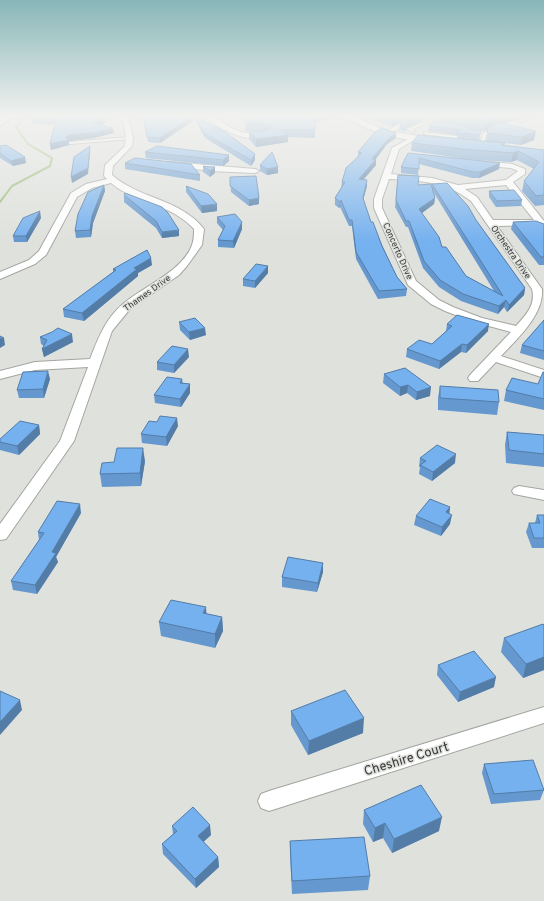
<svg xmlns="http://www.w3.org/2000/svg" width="544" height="901" font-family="Overpass,sans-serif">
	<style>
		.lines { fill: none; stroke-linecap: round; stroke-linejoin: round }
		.stream { stroke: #98ba6f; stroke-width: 2 }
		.service-casing { stroke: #a3a5a1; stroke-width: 2 }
		.minor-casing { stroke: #a3a5a1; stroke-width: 2 }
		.tertiary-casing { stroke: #a3a5a1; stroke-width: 2 }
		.service { fill: #fff; fill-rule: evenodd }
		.minor { fill: #fff; fill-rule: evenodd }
		.tertiary { fill: #fff; fill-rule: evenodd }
		.wall { fill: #6598ce; fill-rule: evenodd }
		.shaded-wall { fill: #537ca7 }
		.building { fill: #76b1ef; stroke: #537ca7 }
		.labels { text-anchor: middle; stroke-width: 3; stroke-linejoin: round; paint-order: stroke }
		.far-street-label { font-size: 9px; fill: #393a38; stroke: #dfe1dd }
		.near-street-label { font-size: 13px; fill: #393a38; stroke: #dfe1dd }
	</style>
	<rect width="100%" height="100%" fill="#dfe1dd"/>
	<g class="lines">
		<path class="stream" d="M0,202L12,186L50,166L52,158L28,144L16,127L25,118"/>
		<g class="service-casing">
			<path id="service" d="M530,115H535L521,122L518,121Z
				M431,120L443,123L441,124L431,122L412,129L415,131L413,132L407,129Z
				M495,129L498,130L486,135L483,145L480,146L483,133Z
				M423,132L456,136L458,137L456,138L424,134Z
				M129,137L130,139L70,144L68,143L70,142Z"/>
		</g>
		<g class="minor-casing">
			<path id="minor" d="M9,115H17L0,126V121Z
				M122,115H128L133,138L132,146L113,166L112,175C139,199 181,199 204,229L202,245L187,266L179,275L130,309L112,331L74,441L6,539L0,540V524L60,441L88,367L35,370L0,379V371L35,362L90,359C98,339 105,319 123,304C144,286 182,272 192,245C194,240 194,234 194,229C170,203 136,204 111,183L92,188L77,197L46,255L35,264L0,279V272L29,260L39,251L71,193L86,184L107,179L104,176L105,165L125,146L126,138Z
				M204,115C219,115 229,132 249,133C256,133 265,130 270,134C253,147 217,129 204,115Z
				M416,115H425L388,134L383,133Z
				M412,137L416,139L414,140L399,149L391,174L432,178L458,185L506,180L518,171L511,168L478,165V161H481L512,164L525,169V174L513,182L544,221V230L541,229L536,223L532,225L497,226L542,289C544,315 517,339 501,356L544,370V378L496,362L478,381H470L468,378L470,375L511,332L474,322L445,311L431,304L408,285L374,208V199L392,148ZM389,179C419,180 447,182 471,201L532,289C536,305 526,315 516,326L482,318L453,307L439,300L416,281L382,208V199ZM506,185L534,220H493L477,197L465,189Z
				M171,162L255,169L259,171L255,173L210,171L174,166H171Z
				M519,486L544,490V500L514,494L512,491L514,488Z
				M544,707V723L269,811L261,808L258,801L261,794L269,791Z"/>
		</g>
		<g class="tertiary-casing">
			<path id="tertiary" d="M28,115H105L101,117H32Z
				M337,115H349L388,131L438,139L442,142L438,145L383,135Z"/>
		</g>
		<use href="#service" class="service"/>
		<use href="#minor" class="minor"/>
		<use href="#tertiary" class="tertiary"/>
	</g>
	<path class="wall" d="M143,115L192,116L193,121L160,143L148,142Z
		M246,115H335L315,123V138L288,137V142L256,147L249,139V132L264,131H245Z
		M361,115H412L392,127Z
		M414,115H430L419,123L406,128V132L399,130L400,122Z
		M438,115H527L504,124L534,140L521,145L505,143V145L544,150V205L535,206L522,191L524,181L534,169L517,160L511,162L461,159L499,169L479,178H472L419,164L418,175L401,173V167L408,153L460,158L411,151L412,143L458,139V136L456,135L428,131L429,126L438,120ZM488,130L486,141H479L481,131H484Z
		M196,117L255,154V160L251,166L205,138L196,122Z
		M32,118H57L105,123L100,125L114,133L94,138L70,141H69V145L51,150L50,144L55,121L52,125L33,123Z
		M396,133V138L387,144L376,159V165L363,180L367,186L363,200L371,222L397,277L407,289L406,296L378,299L356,259L352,226H349L340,207L339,208L335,205V198L341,188L342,182L358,156V152Z
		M0,146L26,163L13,166L0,158Z
		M145,152L229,161L223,166L146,158Z
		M125,163L200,175V181L125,169Z
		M260,165L278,173L267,175L260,171Z
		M203,166L215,167V173L210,177L203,172Z
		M398,175L418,185L432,187V184L476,220L525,288L524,295L507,312L504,307L498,314L461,301L439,287L423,268L408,227H406L395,207ZM434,193L494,291L466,276L442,247L422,213L434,204L435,198Z
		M230,177L259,204L249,206L231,192Z
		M104,185L105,191L93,223L91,237L76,238L75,231Z
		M186,186L217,211L202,213L186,192Z
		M489,191L522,200L521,206L496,207L489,197Z
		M124,195L179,236L162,238L156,228L124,202Z
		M217,217L242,222V229L234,248L218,247V240L223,230L217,223Z
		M41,218L27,242H14L13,236Z
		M513,222L544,224V265H539L511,229Z
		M152,265L138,273V276L84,321L64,317L63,309L113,272V269Z
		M268,273L255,288L243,286V279Z
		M544,320V360L520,353L522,345Z
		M179,322L206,335L190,340L180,330Z
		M447,324L488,331L466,353L461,352L439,369L406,357L407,349L432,344L446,331Z
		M40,337L73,342L44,357L42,349L44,346L41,344Z
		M189,357L174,373L157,370V362Z
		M405,368L430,396L416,400L407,393L400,396L383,383L384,374Z
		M544,372V410L504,401L506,390L538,384Z
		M50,379L44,398H19L17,390Z
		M182,379L183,383L190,384V393L181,407L155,403L154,395Z
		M440,386L499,402L497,415L438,410V398Z
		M157,422L178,426L167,446L142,443L141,434Z
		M39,425L40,434L19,455L0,450V439Z
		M507,432L544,435V467L506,463L505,445Z
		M420,458L455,463L432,481L419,474L420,467H419Z
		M145,461L141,486L102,487L100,474L114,462Z
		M450,507L449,514L450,524L441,536L414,525L416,516Z
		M81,513L56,557L58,562L37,594L13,590L11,581L39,540L38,532Z
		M537,515H544V548H532L526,532L529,523H535Z
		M323,563V572L317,592L282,587V577Z
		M207,614L222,617L223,631L215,648L161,636L159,622Z
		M544,625V670L523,678L501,652L504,638Z
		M438,665L494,687L458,702L437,675Z
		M291,711L363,733L308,755L291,725Z
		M484,764L544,790L540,800L491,804L482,773Z
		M364,810L439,831L392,853L383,838L373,842L363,824Z
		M172,826L211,835L203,842L218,857L219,867L196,888L163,854L162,844L173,834Z
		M290,841L370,876L368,890L292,894L290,855Z"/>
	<path class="shaded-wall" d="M55,115H57V118L52,125V119Z
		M316,115H335L314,123L315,116Z
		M399,115H412L392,127V119Z
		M420,115H430L419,123L406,128V132L407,120Z
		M504,115H527L484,131L485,122Z
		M192,116L193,121L160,143V138Z
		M105,117V123L93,128L92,123Z
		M113,128L114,133L94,138L70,141H69V145L51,150L50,144L69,135Z
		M536,131L534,140L521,145L522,137Z
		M396,133V138L387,144L371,165L372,159L388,139Z
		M288,135V142L256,147V139Z
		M90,146V152L88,174L72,183L71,177Z
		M518,151L517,160L511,162L513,153Z
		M255,154V160L251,166V160Z
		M229,155V161L223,166V160Z
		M25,157L26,163L13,166L11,161Z
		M376,159V165L358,186L359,179Z
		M500,163L499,169L479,178L480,172Z
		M215,167V173L210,177V171Z
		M278,167V173L267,175V169Z
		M367,180V186L362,204L363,198Z
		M104,185L105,191L93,223L91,237L90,230L92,216Z
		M259,198V204L249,206V200Z
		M435,198L434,204L418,216L419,209Z
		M341,200L340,207L339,208L340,202Z
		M217,204V211L202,213L201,206Z
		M40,211L41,218L27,242L26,236Z
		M242,222V229L234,248L233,241Z
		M179,230V236L162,238V232Z
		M151,258L152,265L138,273V276L84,321L82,313L134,268Z
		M268,266V273L255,288V281Z
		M525,288L524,295L507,312L509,305Z
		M506,300L504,307L498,314L499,306Z
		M489,324L488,331L466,353L467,345Z
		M205,328L206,335L190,340L189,332Z
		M72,334L73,342L44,357L42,349Z
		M4,338L5,345L0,348V339Z
		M462,344L461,352L439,369L440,361Z
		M188,349L189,357L174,373V365Z
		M48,371L50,379L44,398L43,389Z
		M190,384V393L181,407L180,399Z
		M408,385L407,393L400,396V387Z
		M431,387L430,396L416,400L417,392Z
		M177,418L178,426L167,446L166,437Z
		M39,425L40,434L19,455L17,446Z
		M143,448L145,461L141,486L140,473Z
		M456,454L455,463L432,481L433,472Z
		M80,504L81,513L56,557L58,562L37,594L35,585L52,552Z
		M450,507L449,516L446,512Z
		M452,515L450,524L441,536L442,527Z
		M323,563V572L317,592L318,583Z
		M206,607L207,621L203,613Z
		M222,617L223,631L215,648V634Z
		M544,657V670L523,678L526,664Z
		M496,677L494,687L458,702L460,692Z
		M20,700L22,710L0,735V722Z
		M364,718L363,733L308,755L309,741Z
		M442,817L439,831L392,853L394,839Z
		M385,823L383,838L373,842L375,828Z
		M210,825L211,835L199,846L198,836Z
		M218,857L219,867L196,888L195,879Z"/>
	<path class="building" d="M36,115H55L52,119L32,118Z
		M61,115H84L105,117L92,123L113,128L94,133L69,135L66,137L68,140L50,144L56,119Z
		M143,115H191L192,116L160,138L147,137Z
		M246,115H316L315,116V130H281L288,135L256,139L249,132L263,131L271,128V125L263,123H245Z
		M382,115H399L392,119Z
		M414,115H420L407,120L406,124L400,122Z
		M457,115H504L485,122Z
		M196,117L225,132L255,154L251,160L204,133Z
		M435,119L481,131L479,135L458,133L460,131L457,129L429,126Z
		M501,123L536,131L522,137L487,133L488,128Z
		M382,128L396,133L388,139L372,159H376L359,179L367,180L363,198L371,222H373L382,246L397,277L407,289L379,291L356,252L352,220H349L341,200L340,202L335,198L345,182H342L346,168L362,153L358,152L375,132Z
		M418,135L505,143L501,145L544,150V195L536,196L524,181L539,162L518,151L513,153L461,149L412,143Z
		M6,145L25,157L11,161L0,153V146Z
		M90,146L88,168L71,177L74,157Z
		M157,146L229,155L223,160L145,152Z
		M272,152L278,167L267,169L260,165Z
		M408,153L500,163L480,172H473L419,158V169L401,167Z
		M135,158L191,164L200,175L125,163Z
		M203,166L210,167H215L210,171Z
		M398,175L419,176L418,185L431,184L435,198L419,209L439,237L442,247H446L466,276L503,296L432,184L447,183L468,206L476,220L525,288L509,305L506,300L499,306L463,294L440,280L424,261L409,221H406L396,200Z
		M256,176L259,198L249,200L230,186V177Z
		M104,185L92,216L90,230L75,231L78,214L88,192Z
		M186,186L208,194L217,204L201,206Z
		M514,190L522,200L497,201L489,191Z
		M125,193L162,207L168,213L179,230L162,232L156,221L124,195Z
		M40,211L26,236H13L23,218Z
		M235,214L242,222L233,241L218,240L225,226L217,217Z
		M536,221L544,224V257H541L513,222Z
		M147,250L151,258L134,268L137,269L82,313L63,309L116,270L113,269Z
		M256,264L268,266L255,281L243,279Z
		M457,315L489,324L467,345L462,344L440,361L407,349L419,340L432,344L452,326L447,324Z
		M195,318L205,328L189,332L179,322Z
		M544,320V351L522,345Z
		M58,328L72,334L42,349L47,340L40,337L52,332Z
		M0,336L4,338L0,339Z
		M172,346L188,349L174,365L157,362Z
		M405,368L431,387L417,392L408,385L400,387L384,374Z
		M48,371L43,389L17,390L23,372Z
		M543,372H544V399L506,390L512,378L538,384Z
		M167,377L182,379L180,383L190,384L180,399L154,395Z
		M440,386L498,390L499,402L440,398Z
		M160,416L177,418L166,437L141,434L149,421L157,422Z
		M20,421L39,425L17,446L0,442V439Z
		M507,432L544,435V454L509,450Z
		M437,445L456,454L433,472L420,465L426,461L420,458Z
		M117,448H143L140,473L100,474L102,463L114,462Z
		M430,499L450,507L446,512L452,515L442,527L416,516Z
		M57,501L80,504L52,552L56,553L35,585L11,581L44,533L38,532Z
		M537,515H544V538H534L529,523H540Z
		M288,557L323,563L318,583L282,577Z
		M171,600L206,607L203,613L222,617L215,634L159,622Z
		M543,624L544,625V657L526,664L504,638Z
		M474,651L496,677L460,692L438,665Z
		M345,690L364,718L309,741L291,711Z
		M0,691L20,700L0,722Z
		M533,760L544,790L494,794L484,764Z
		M421,785L442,817L394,839L385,823L375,828L364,810Z
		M193,807L210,825L198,836L218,857L195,879L162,844L177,831L172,826Z
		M364,837L370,876L292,881L290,841Z"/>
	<linearGradient id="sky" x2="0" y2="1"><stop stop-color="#88b6b8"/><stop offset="0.48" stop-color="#f1f2f0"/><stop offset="1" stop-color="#f1f2f0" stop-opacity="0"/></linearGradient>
	<rect width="544" height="241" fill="url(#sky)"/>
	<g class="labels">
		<g class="far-street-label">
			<text transform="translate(398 251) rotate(66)" y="3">Concerto Drive</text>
			<text transform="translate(511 252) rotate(55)" y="3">Orchestra Drive</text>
			<text transform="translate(147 293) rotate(-36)" y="3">Thames Drive</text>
		</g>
		<g class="near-street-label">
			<text transform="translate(406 758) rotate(-17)" y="5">Cheshire Court</text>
		</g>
	</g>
</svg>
